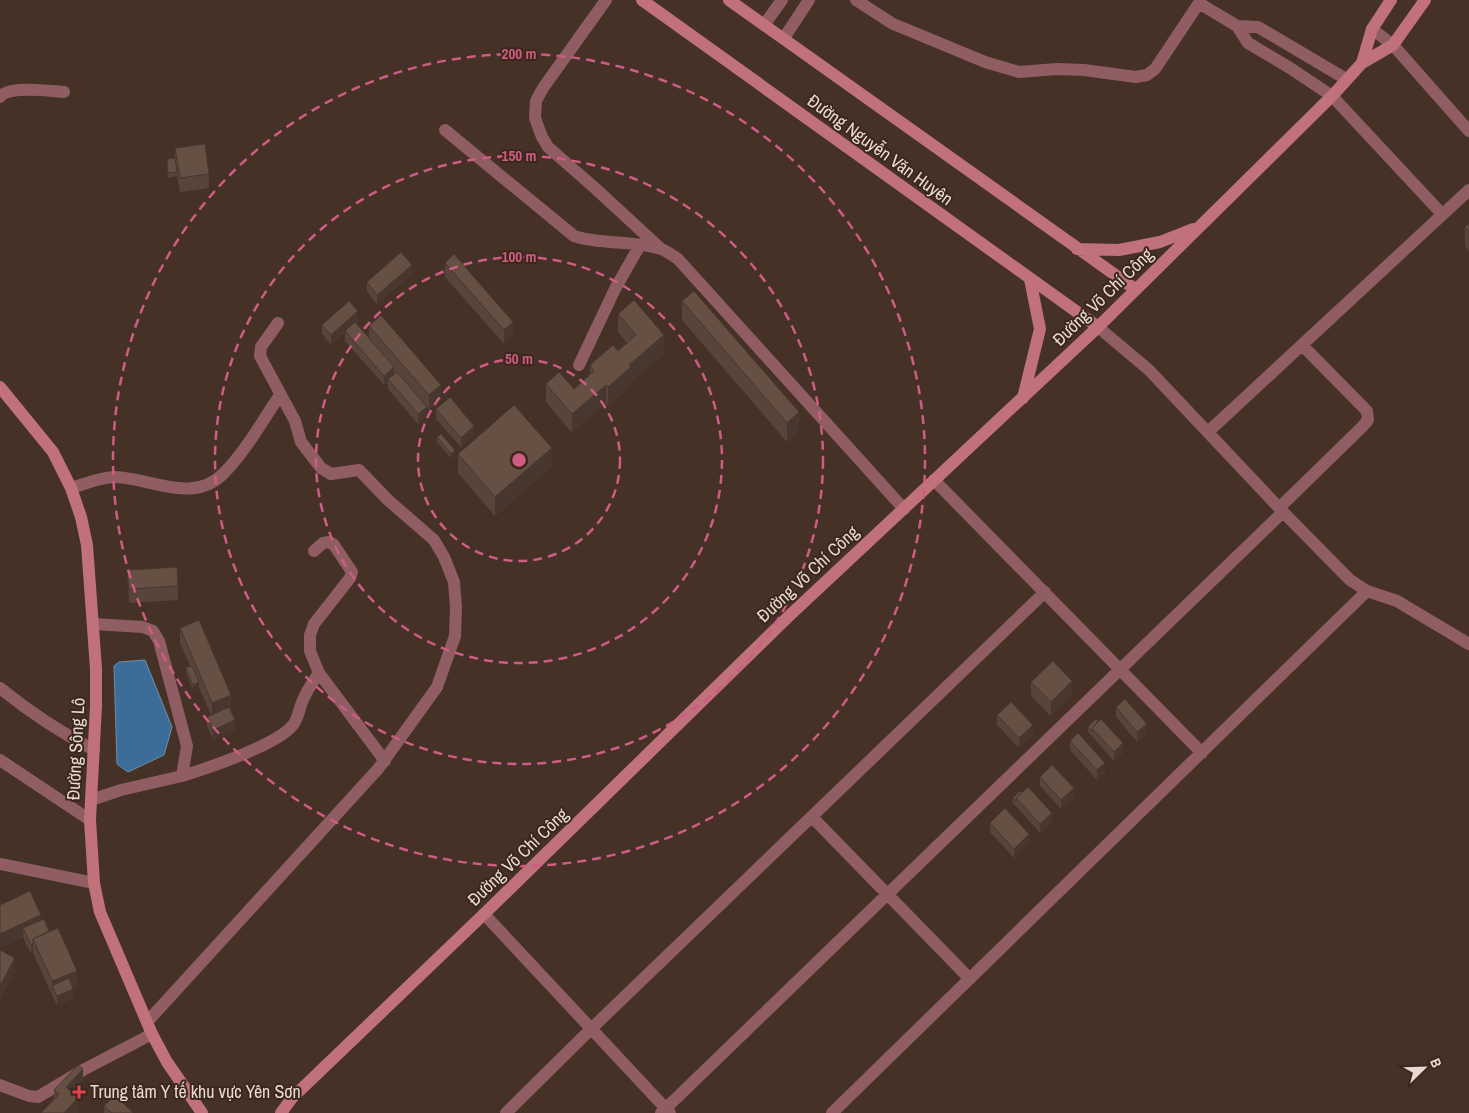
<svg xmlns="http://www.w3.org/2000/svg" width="1469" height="1113" font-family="'Archivo Narrow',sans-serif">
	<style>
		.water { fill: #3b6d98; stroke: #6f8eaa }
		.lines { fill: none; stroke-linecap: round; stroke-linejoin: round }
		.street { stroke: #905d62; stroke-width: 12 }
		.secondary { stroke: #c0717a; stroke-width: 12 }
		.wall { fill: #58443a }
		.shaded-wall { fill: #47372f }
		.building { fill: #664f43; stroke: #47372f }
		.ring { fill: none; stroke: #cf5c85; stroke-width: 2.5; stroke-dasharray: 9 6 }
		.health-dot { fill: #e0444e; stroke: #3c271c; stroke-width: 2 }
		.labels { text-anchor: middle; stroke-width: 4; stroke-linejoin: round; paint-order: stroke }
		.street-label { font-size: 18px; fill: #e8dad3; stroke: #3c271c }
		.poi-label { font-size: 18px; fill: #e8dad3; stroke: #3c271c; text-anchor: start }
		.centre { fill: #cf5c85; stroke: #3c271c; stroke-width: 2.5 }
		.ring-label { font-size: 15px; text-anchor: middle; font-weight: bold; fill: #cf5c85; stroke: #3c271c; stroke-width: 4; stroke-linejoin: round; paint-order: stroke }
	</style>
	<rect width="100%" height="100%" fill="#463126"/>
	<path class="water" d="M145,660L172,727L164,755L128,772L117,764L114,666L119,662Z"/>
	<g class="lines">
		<path class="street" d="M606,0L543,88L536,101L535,118L542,137L548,147L596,189L661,249
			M856,0L893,24L908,30L985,62L1019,72L1057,69L1084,70L1136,77L1147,75L1155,69L1199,3
			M1200,0L1199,3L1237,26L1258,27L1346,79
			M764,25L782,0
			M1237,26L1248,43L1290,68L1332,96L1442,214
			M1372,29L1393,45L1469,131
			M784,38L809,0
			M0,97C9,85 49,91 64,92
			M445,130L574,236C601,245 633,240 661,249C667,251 673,256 678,259L904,509
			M1098,327L1149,370L1283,512L1350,580L1367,591L1397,601L1469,644
			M579,365L615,289L640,245
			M1208,432L1469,190
			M934,480L1202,753
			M71,488C85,484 100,477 115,477C152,478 193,505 224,473C246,451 262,421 280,395
			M1279,508L1362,427L1368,420L1367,411L1302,345
			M314,551L323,543L329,542L334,545L352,572L350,578L314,624L310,635V651L319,673L385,761
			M0,688C32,714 58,731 94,750
			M0,760L90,820
			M182,776C208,768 277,745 293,725C299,717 299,708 303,700C307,690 313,682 319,673
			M91,800L121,790L182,776L187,746L159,641L153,631L143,627L93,624
			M812,817L970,979
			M0,864L94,883
			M484,914L670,1113
			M147,1022L378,769L437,687L455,636L456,607L454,582L444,557L434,540L388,500L359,470L331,474L321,468L301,442L295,421L260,356L261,347L278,323
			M0,1085L29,1096L38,1097L83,1070L152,1034
			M506,1113L591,1029L1045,592
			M661,1113L1283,512
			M832,1113L1367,591"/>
		<path class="secondary" d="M642,0L1098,327
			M729,0L1135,289
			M1362,63L1372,29L1391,0
			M1077,249L1119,250L1160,242L1193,229
			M0,387L53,452L71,488L81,517L87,545L96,669V706L90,820L94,883L100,912L152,1034L167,1062L202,1113
			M1023,398L1040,329L1030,279
			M281,1113L292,1098L484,914L789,616L1098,327L1332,96L1362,63L1393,45L1425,0"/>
	</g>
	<path class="wall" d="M175,148L209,174V188L180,192L177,176L168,178L167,164V159L175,158Z
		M1469,223V251L1465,246V227Z
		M445,263L513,336L504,344L445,277Z
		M412,274L377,304L367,292V282Z
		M682,301L799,431L787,442L682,320Z
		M618,314L664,354L631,382V386L608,406L606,403L572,433L546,402V384L574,389L590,375V365L618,351L627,343L618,332Z
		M358,321L356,323L369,339V326L441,399L429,410L427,407V416L418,424L388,389V382L384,385L345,341V332L331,345L322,334V325Z
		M436,409L474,435L461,447L436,419Z
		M437,437L455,455L451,458L437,442Z
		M458,454L552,466L495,516L458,473Z
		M127,570L178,586V600L129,603Z
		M180,628L231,709L235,730L213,739L207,726V717L211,715L199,687L193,690L186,673V668L190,666L180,643Z
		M1031,682L1072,695L1051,716L1031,696Z
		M1116,707L1147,734L1137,742L1116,717Z
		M997,715L1033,735L1019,748L997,725Z
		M1096,719L1123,753L1114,761L1088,732V727Z
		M1070,741L1105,773L1097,780L1070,750Z
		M1040,777L1074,797L1061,809L1040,786Z
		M1020,791L1052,822L1040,833L1013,803V798Z
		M990,823L1029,843L1014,858L990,832Z
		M0,905L41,920L49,931L77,985L72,987L73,999L57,1006L33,953L31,954L23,937L0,948Z
		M83,1083L73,1094L78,1113H41L54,1099V1090Z
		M104,1106L133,1113H104Z"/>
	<path class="shaded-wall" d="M412,265V274L377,304V295Z
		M358,311V321L331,345V335Z
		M513,322V336L504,344V330Z
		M664,335V354L631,382V386L608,406V387L629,365Z
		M394,367V377L388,379V382L384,385V376Z
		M441,385V399L429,410V395Z
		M606,385V403L572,433V414Z
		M427,407V416L418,424V414Z
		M799,412V431L787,442V423Z
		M474,426V435L461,447V438Z
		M552,448V466L495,516V497Z
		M455,450V455L451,458V454Z
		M1072,681V695L1051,716V702Z
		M199,682V687L193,690V685Z
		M231,695V709L212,717V703Z
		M235,720V730L213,739V730Z
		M1147,724V734L1137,742V732Z
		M1033,725V735L1019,748V738Z
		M1123,743V753L1114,761V752Z
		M1105,763V773L1097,780V770Z
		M1074,788V797L1061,809V800Z
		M1052,813V822L1040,833V824Z
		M1029,834V843L1014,858V849Z
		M41,915V929L23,928V937L0,948V934Z
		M33,943V953L31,954V945Z
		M15,958V972L0,1000V986Z
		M77,971V985L56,994L52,986V981Z
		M73,989V999L57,1006V996Z
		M83,1069V1083L66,1101V1087Z
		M78,1098V1113H64Z"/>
	<path class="building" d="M205,144L209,174L180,178L175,148Z
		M175,158L177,172L168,173L167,159Z
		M1469,223V232L1465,227Z
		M401,252L412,265L377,295L367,282Z
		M454,254L513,322L504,330L445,263Z
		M694,291L799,412L787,423L682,301Z
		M634,300L664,335L629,365L631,367L608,387L606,385L572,414L546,384L559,372L574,389L594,371L590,365L613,345L618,351L636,335L618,314Z
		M349,301L358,311L331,335L322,325Z
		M381,315L441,385L429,395L369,326Z
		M355,322L394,367L384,376L345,331Z
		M397,372L427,407L418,414L388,379Z
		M450,397L474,426L461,438L436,409Z
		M514,405L552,448L495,497L458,454Z
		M441,434L455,450L451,454L437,437Z
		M177,567L178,586L129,589L127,570Z
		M199,620L231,695L212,703L180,628Z
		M1053,661L1072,681L1051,702L1031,682Z
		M192,666L199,682L193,685L186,668Z
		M1125,699L1147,724L1137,732L1116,707Z
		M1011,702L1033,725L1019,738L997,715Z
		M229,707L235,720L213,730L207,717Z
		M1096,719L1098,721L1092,728V732L1088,727Z
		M1101,719L1123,743L1114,752L1092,728Z
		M1078,733L1105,763L1097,770L1070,741Z
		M1052,765L1074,788L1061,800L1040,777Z
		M1028,787L1052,813L1040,824L1016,798Z
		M1020,791L1022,793L1016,798V802L1013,798Z
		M1005,808L1029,834L1014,849L990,823Z
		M30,891L41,915L0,934V905Z
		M44,919L49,931L33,939V943L31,945L23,928Z
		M58,928L77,971L52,981L33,939Z
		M0,950L15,958L0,986Z
		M69,978L73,989L57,996L52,986Z
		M78,1065L83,1069L66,1087L78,1098L64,1113H41L59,1094L54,1090Z
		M115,1095L133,1113H112L104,1106Z"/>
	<g class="ring">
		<circle cx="519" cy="460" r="101"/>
		<circle cx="519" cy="460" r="203"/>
		<circle cx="519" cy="460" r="304"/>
		<circle cx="519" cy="460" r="406"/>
	</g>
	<path class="health-dot" d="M76.5 1084.5h5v5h5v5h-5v5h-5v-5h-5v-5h5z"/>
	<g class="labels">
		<g class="street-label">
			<text transform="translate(880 150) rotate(36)" y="6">Đường Nguyễn Văn Huyên</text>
			<text transform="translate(1103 297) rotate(-44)" y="6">Đường Võ Chí Công</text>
			<text transform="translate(808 574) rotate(-43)" y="6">Đường Võ Chí Công</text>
			<text transform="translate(76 749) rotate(-87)" y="6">Đường Sông Lô</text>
			<text transform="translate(518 857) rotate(-44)" y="6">Đường Võ Chí Công</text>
		</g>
		<g class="poi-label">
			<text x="90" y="1098">Trung tâm Y tế khu vực Yên Sơn</text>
		</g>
	</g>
	<circle cx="519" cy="460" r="8" class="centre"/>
	<g class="ring-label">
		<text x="519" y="59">200 m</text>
		<text x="519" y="161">150 m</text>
		<text x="519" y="262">100 m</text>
		<text x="519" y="364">50 m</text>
	</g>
	<g transform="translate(1424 1068) rotate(67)" stroke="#3c271c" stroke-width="4" paint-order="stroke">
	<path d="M0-4L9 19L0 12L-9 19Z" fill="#e8dad3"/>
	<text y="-8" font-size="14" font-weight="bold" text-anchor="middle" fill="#e8dad3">B</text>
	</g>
</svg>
